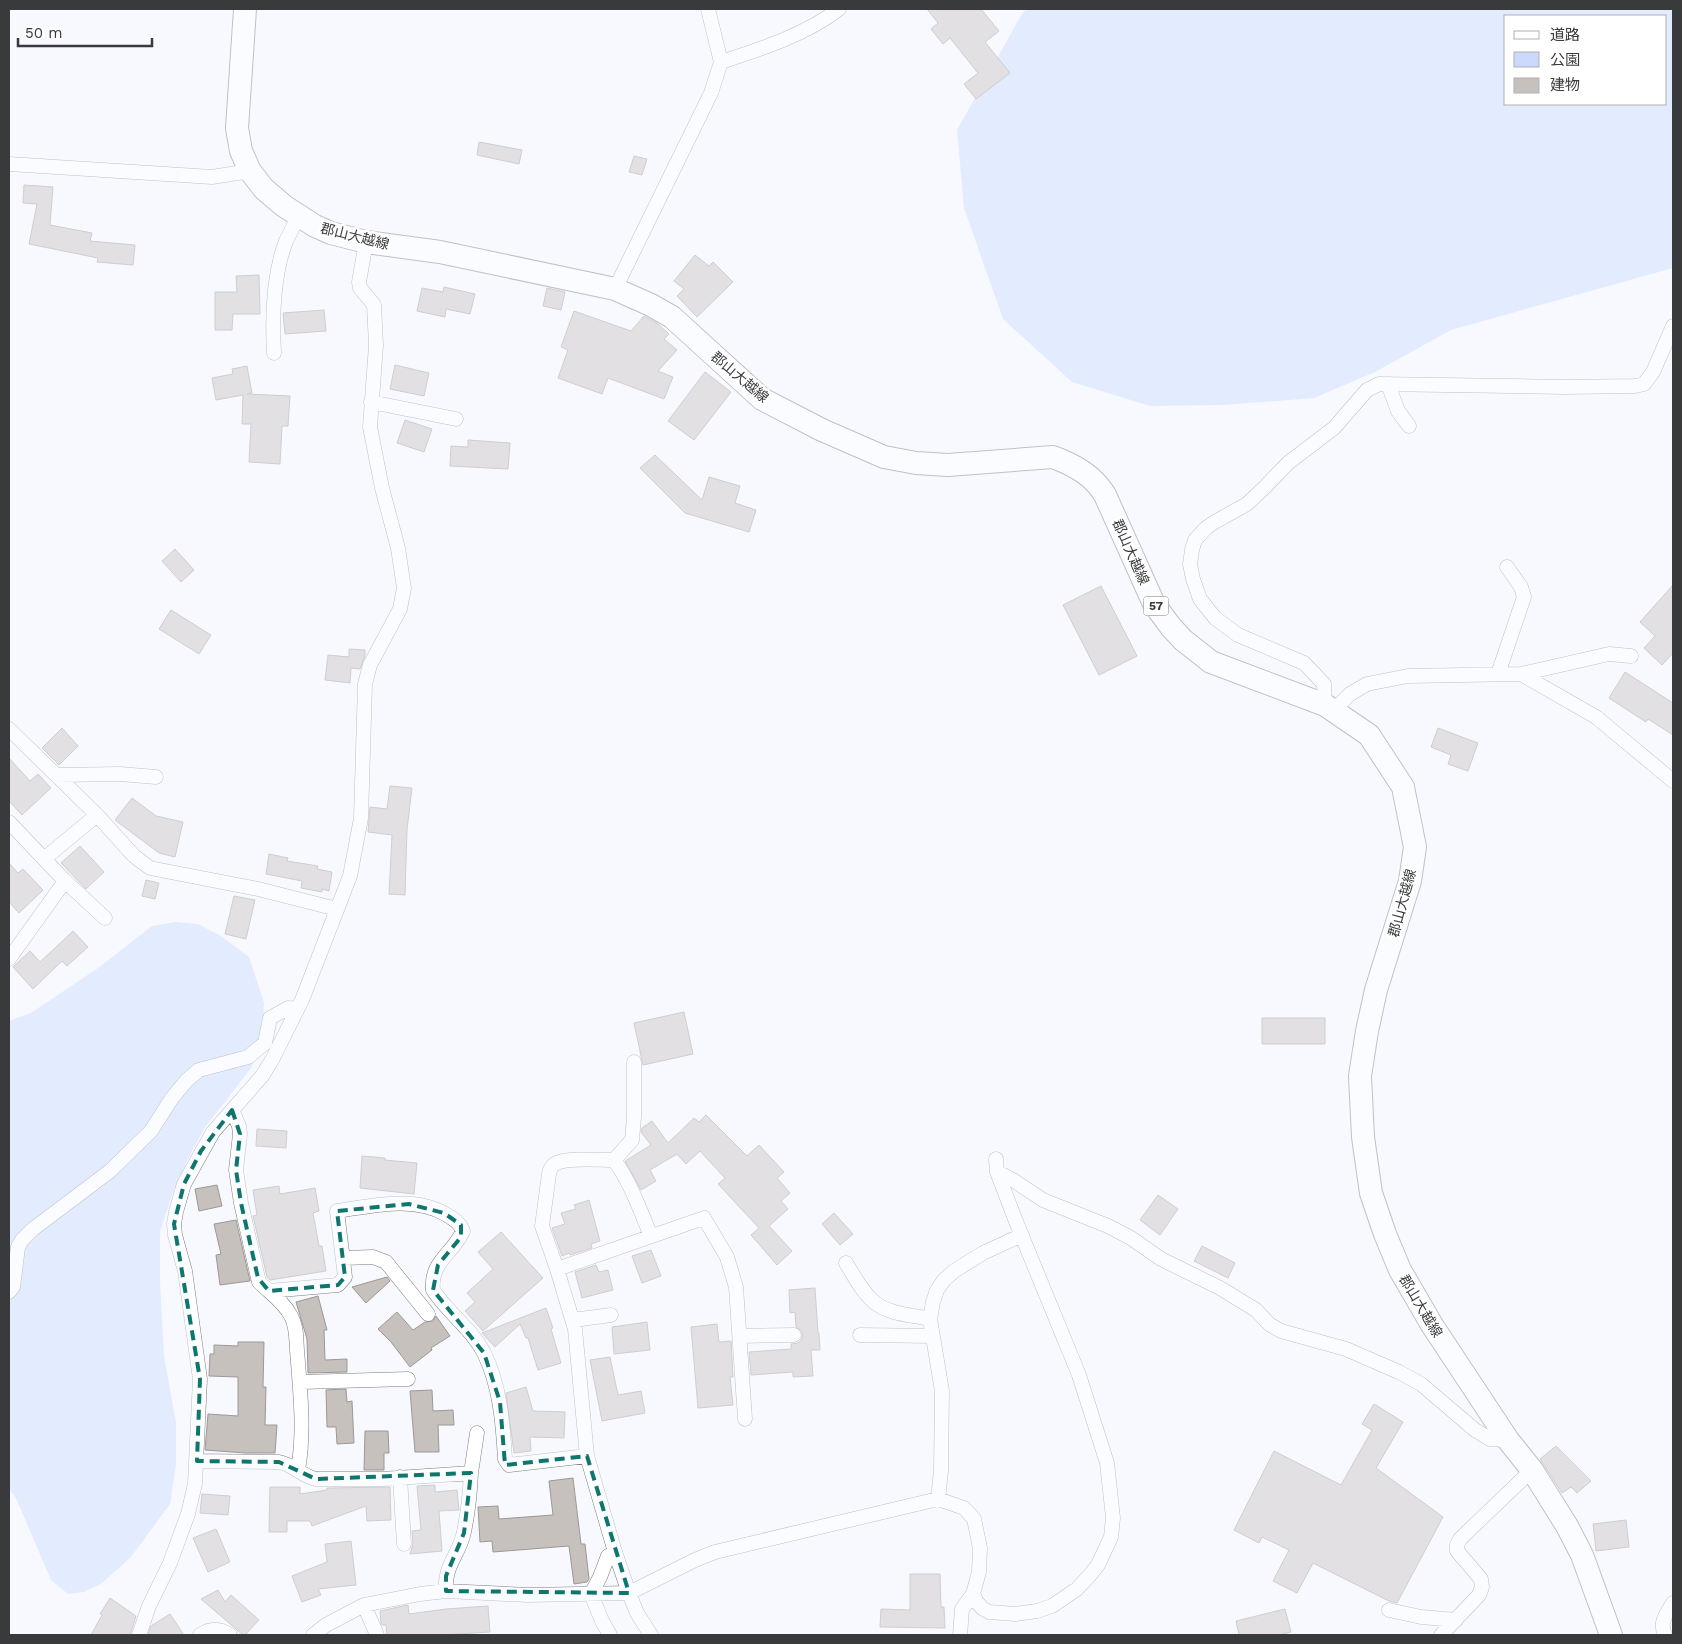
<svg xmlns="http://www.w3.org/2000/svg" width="1682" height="1644" font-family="'Work Sans','Noto Sans JP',sans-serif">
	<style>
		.green { fill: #cbd9fc; fill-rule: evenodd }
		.building { fill: #c7c1be; stroke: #9d9895 }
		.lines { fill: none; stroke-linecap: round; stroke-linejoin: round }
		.street-casing { stroke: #7b7d82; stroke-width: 15 }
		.primary-casing { stroke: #7b7d82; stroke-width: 24 }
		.street { stroke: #fff; stroke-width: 14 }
		.primary { stroke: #fff; stroke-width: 22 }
		.marked { fill: none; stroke: #0f766e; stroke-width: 4; stroke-dasharray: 10 6; stroke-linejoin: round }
		.labels { text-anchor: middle; stroke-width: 5; stroke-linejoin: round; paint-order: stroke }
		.shield { fill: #fff; stroke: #747576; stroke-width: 1 }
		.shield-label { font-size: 12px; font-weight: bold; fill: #393a3c }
		.street-label { font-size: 14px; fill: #393a3c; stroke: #fff }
	</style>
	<rect width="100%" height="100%" fill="#f7f9ff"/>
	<path class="green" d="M1028,9H1673V268L1451,330L1375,372L1314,398L1223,405L1150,406L1072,382L1003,319L964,208L957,130L1023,12ZM1506,16H1666V104H1506Z
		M175,922L198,924L221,936L249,957L264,1003L262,1036L251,1068L204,1129L187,1161L172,1195L160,1232V1281L164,1356L176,1423V1464L170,1504L131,1557L101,1584L84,1592L68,1594L51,1580L16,1498L9,1489V1021L31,1013L98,968L152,926Z"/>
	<path class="building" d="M927,9H981L999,31L985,42L1010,73L976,99L964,84L978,73L950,38L943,44L931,29L938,23Z
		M479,142L522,150L519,164L477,155Z
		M634,156L647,159L642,175L629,172Z
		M24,185L53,187L50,225L92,233L90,241L135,245L133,265L97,262L98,258L29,244L37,204L23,203Z
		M695,255L709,266L713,262L733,282L697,317L677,296L684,289L674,281Z
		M259,275L260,314H233L232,330H215V292H237L236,276Z
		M444,287L475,294L470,314L446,309L445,317L417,311L422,288L443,292Z
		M547,288L565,292L561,310L543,306Z
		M324,310L326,331L285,334L283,313Z
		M574,311L631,331L644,316L658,324L669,334L664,339L677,350L658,371L673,377L664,399L608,378L602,394L558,378L568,350L561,347Z
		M395,365L429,373L424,396L390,389Z
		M247,366L252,393L247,394L290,396L288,426H282L280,464L249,462L251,424H242L243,395L216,400L212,378L233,374L232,369Z
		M705,372L731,392L694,440L668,421Z
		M405,420L432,429L424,452L397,443Z
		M468,440L510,443L508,469L450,466L451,446L468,447Z
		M655,455L702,500L709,477L740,486L735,503L756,510L749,532L685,513L640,468Z
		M175,549L194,570L181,582L162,561Z
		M1673,585V653L1662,665L1644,648L1655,636L1640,622Z
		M1101,586L1137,656L1099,675L1063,605Z
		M171,610L211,635L199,654L159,629Z
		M349,649L365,650V656L360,669L351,668L350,683L325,680L328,655L349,657Z
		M1625,672L1673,703V735L1648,719L1646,722L1609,698Z
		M62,728L78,746L59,765L42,748Z
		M1438,728L1478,743L1468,771L1448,764L1451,755L1431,747Z
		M9,758L30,781L38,774L51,788L22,815L9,801Z
		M390,786L412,788L407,830L405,895L389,894L392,835L368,832L370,807L387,809Z
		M132,798L156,816L183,822L175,857L159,853L115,820Z
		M80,846L104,872L86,889L61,863Z
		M269,854L288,858L287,861L318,866L317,869L332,872L329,891L322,889V892L301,888L302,881L266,874Z
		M9,863L18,873L23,869L43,890L19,913L9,902Z
		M146,880L159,883L155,899L142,896Z
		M234,896L255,900L246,939L225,934Z
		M73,931L88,947L67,966L62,961L33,989L13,967L30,951L40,962Z
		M684,1012L693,1054L643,1065L634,1023Z
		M1262,1018H1325V1044H1262Z
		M706,1115L747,1156L759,1145L784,1172L777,1178L790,1193L781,1201L788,1209L769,1226L792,1251L777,1265L751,1235L759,1228L718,1184L725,1178L700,1151L686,1164L677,1154L650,1170L656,1181L641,1190L625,1161L651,1145L641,1132L642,1128L652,1121L668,1143L694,1118L699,1122Z
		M257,1129L287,1131L286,1148L256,1146Z
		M362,1156L385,1158V1160L417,1163L414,1194L360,1188Z
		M217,1185L222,1206L199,1211L195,1189Z
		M279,1186L280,1194L315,1188L319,1211L313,1213L319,1246H322L326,1271L270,1280L267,1277L253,1216L257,1215L253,1190Z
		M1158,1195L1178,1209L1160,1235L1140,1220Z
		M589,1200L600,1241L591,1244L592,1248L570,1255L569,1253L562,1256L552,1228L565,1224L561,1213L576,1209L574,1205Z
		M834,1213L853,1234L840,1245L822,1224Z
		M236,1220L250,1281L220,1285L216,1255L221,1254L214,1224Z
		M501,1232L543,1278L483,1331L465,1311L475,1302L467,1293L493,1269L478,1252Z
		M1202,1246L1235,1263L1228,1278L1194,1261Z
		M651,1250L661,1276L642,1283L632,1256Z
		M596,1265L599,1272L608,1270L613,1290L582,1298L575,1272Z
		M387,1277L390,1281L366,1303L352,1287Z
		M815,1288L818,1333H819L820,1350H811L813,1376L793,1377V1372L751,1375L749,1352L791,1349V1344L798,1343L802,1339V1331L796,1327L795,1312L790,1313L789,1290Z
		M318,1296L327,1330H324L325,1360L347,1359V1372L308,1373L307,1339L296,1302Z
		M546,1308L553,1328L551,1329L561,1363L538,1370L528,1338H526L520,1324L495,1347L482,1333Z
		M397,1312L413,1330L425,1322L433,1321L436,1316L450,1336L431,1348L432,1350L410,1367L391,1342L378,1329Z
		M647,1322L650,1350L614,1354L612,1327Z
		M717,1324L719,1342L731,1341L733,1377H730L733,1405L698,1408L691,1327Z
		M238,1342H264L263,1387H266L265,1425H277L275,1453H245L205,1450L208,1414L238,1416V1377L209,1376L210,1354H214V1345L238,1346Z
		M610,1357L618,1395L641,1391L645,1413L602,1421L590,1360Z
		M526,1387L533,1411L565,1412L564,1438L530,1437L531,1451L514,1453L506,1393Z
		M346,1389L347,1402L352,1401L354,1443L337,1444L336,1427H327L326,1390Z
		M432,1390L433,1411L453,1410L454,1425H438L439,1452H415L410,1391Z
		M1374,1404L1403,1422L1376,1468L1443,1517L1397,1603L1389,1601L1313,1563L1297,1593L1273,1581L1289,1550L1262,1537L1259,1543L1234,1530L1274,1451L1341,1485L1372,1430L1362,1424Z
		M365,1431H388L389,1453H384V1470H364Z
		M1556,1446L1591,1481L1577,1493L1571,1487L1562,1493L1540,1459Z
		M573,1478L581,1544H585L589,1579L587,1582L574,1584L569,1546L493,1552L492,1541L480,1542L478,1507L498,1506L499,1519L553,1515L549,1481Z
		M435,1485V1492L457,1490L459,1510L439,1511L442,1551L410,1554L413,1544L412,1531L421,1530L417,1486Z
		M270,1487H300V1494L327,1490V1488L390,1487L391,1520L367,1521L366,1506L312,1526L310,1521H287V1532H269Z
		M202,1494L230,1496L228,1515L200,1513Z
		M1626,1520L1629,1547L1596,1551L1593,1524Z
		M216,1529L230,1562L208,1572L193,1538Z
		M351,1541L356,1585L318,1589L321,1595L302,1602L292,1576L327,1562L325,1544Z
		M910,1574H940L941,1607H944L945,1628L880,1627L881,1609L910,1610Z
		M218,1590L225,1602L231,1595L259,1620L245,1635H243L201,1599Z
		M110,1598L136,1616L130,1635H91L102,1615L100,1614Z
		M408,1605L409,1614L446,1609L488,1606L490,1632L443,1635H387L386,1625H382L381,1623L380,1611Z
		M1285,1609L1291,1632L1279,1635H1239L1236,1621Z
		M170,1614L184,1635H148L151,1626Z"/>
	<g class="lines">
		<g class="street-casing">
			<path id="street" d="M721,62C761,49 805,35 839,9
				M9,164L212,177L250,171
				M615,289L711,93L721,62L708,9
				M274,353C272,317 273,275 286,241C290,233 294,225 298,217
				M1388,384L1398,411L1409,426
				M371,402L456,419
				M1498,674L1524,597L1521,587L1507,567
				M1521,674L1596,717L1673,781
				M1325,705L1324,684L1304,663L1238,635L1215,618L1200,599L1193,579L1190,564L1192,550L1195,540L1205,529L1213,523L1247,504L1265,487L1288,463L1334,428L1367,390L1379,384L1565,387L1635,386L1644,384L1653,372L1673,326
				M1333,711L1350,694L1367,684L1408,676L1521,674L1609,654L1631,656
				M9,729L97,815L134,856L150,868L258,889L337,909
				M57,775L120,774L156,777
				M9,822L65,881L105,918
				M45,858L97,815
				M9,959L65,881
				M232,1110L239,1126L240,1134L236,1170L241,1203L258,1278L259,1282C270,1293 284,1302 291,1316C297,1327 296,1338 297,1350C300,1390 305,1430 298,1470
				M614,1160L632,1140L634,1117V1062
				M997,1172L1013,1180L1043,1200L1108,1226L1131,1238L1161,1259L1220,1288L1256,1310L1269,1324L1281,1331L1346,1349L1399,1372L1421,1384L1475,1430L1490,1439L1508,1440
				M343,1258L373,1257L386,1262L428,1314
				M846,1263C854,1276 862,1292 874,1302C888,1314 912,1315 930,1319
				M557,1269L704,1218L727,1257L736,1287L745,1419
				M269,1291L338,1285L345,1277L337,1211C372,1206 415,1195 447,1215C455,1220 460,1223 463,1231C453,1254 430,1261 433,1290C448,1313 472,1329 484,1353C500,1385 503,1424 505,1459L509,1465L587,1456L615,1552L629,1593L637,1613L651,1635
				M9,1292L13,1287L18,1247L22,1240L33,1229L110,1171L151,1131L172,1098L187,1080L199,1070L248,1057L265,1043L270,1018L288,1008L297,1009
				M573,1320L611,1315
				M860,1335L933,1336
				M740,1336L794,1335
				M301,1382L408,1379
				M587,1456L575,1329L557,1269L542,1226L549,1174C550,1170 551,1166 555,1164C565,1157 601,1160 614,1160C631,1183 640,1210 651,1236
				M197,1461L279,1462C294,1465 302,1476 316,1479H382L471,1473L477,1433
				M400,1477L404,1544
				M938,1499L941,1471L942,1391L930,1319L933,1302L937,1290L944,1280L954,1271L983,1253L1022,1235
				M446,1591C444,1567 457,1557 463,1536C468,1515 470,1494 471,1473
				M364,1605L377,1635
				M1389,1610L1421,1617L1456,1620
				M139,1635L149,1606L170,1563L188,1514L195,1484L200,1379L185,1271L175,1235L174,1224L176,1212L184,1184L213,1132L262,1076L272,1060L302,1000L350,876L361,818L365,684L370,665L400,609L404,588L398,548L382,488L370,427L376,345L374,305L360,288L359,282L366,242
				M200,1635C211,1628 219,1628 230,1635
				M313,1635L326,1625L364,1605L420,1594L446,1591L528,1595L629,1593L695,1560L715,1552L938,1499L964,1508L974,1519L980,1548L979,1572L973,1594L976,1601L982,1608L989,1612L1015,1614L1037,1611L1052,1606L1077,1589L1089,1576L1098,1565L1111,1537L1113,1518L1107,1463L1079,1375L1017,1224L997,1172L996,1159
				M610,1635L602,1621L591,1594L600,1577L608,1556L615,1552
				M960,1635L962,1609L973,1594
				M1441,1635L1479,1595L1482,1587L1481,1579L1457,1551V1545L1460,1539L1532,1470
				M1665,1635C1659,1623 1666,1614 1673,1603"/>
		</g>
		<g class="primary-casing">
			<path id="primary" d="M245,9L237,128L241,151L250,171L264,189L284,206L315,226L331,233L366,242L440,252L615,289L651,305L672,317L762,399L822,430L884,457L916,463L948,465L1053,457C1074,465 1093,475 1105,495L1154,604L1171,627L1183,640L1211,662L1325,705L1369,735L1403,787L1415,847L1410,881L1376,990L1367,1031L1360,1076L1363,1137L1371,1193L1385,1234L1400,1270L1432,1325L1508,1440L1532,1470L1567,1526L1582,1555L1611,1635"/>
		</g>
		<use href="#street" class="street"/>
		<use href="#primary" class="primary"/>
	</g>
	<path d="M0 0H1682V1644H0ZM232,1110L240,1134L236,1170L241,1203L258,1278L269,1291L338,1285L345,1277L337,1211L409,1204L444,1213L461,1225V1237L438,1265L433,1290L484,1353L500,1402L505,1465L587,1456L629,1593L446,1591V1576L464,1533L471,1473L316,1479L279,1462L197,1461L200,1379L174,1224L184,1184L201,1151Z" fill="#f7f9ff" fill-opacity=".55" fill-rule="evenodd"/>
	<path class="marked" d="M232,1110L240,1134L236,1170L241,1203L258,1278L269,1291L338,1285L345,1277L337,1211L409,1204L444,1213L461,1225V1237L438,1265L433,1290L484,1353L500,1402L505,1465L587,1456L629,1593L446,1591V1576L464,1533L471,1473L316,1479L279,1462L197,1461L200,1379L174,1224L184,1184L201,1151Z"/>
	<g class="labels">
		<rect class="shield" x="1143.5" y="596.5" width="25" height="19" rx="4"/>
		<g class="shield-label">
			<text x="1156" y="610">57</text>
		</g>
		<g class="street-label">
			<text transform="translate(355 236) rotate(14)" y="5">郡山大越線</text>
			<text transform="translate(740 377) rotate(40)" y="5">郡山大越線</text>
			<text transform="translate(1131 552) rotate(66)" y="5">郡山大越線</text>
			<text transform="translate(1402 903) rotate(-75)" y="5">郡山大越線</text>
			<text transform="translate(1421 1306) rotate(59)" y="5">郡山大越線</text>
		</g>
	</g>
	<rect width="1682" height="1644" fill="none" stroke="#393a3c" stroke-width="20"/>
	<rect x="1504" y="15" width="162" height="90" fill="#ffffff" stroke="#b0b0b1"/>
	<rect x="1514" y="31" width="25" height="8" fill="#ffffff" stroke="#b0b0b1"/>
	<text x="1550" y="40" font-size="15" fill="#393a3c">道路</text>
	<rect x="1514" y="52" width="25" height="15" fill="#cbd9fc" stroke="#b0b0b1"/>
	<text x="1550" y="65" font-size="15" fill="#393a3c">公園</text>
	<rect x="1514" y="78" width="25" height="15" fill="#c7c1be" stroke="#b0b0b1"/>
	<text x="1550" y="90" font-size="15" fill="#393a3c">建物</text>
	<path d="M18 38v8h134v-8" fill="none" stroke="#393a3c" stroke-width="2.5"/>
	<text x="25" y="38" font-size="15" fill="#393a3c" stroke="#ffffff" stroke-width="4" paint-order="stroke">50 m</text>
</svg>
